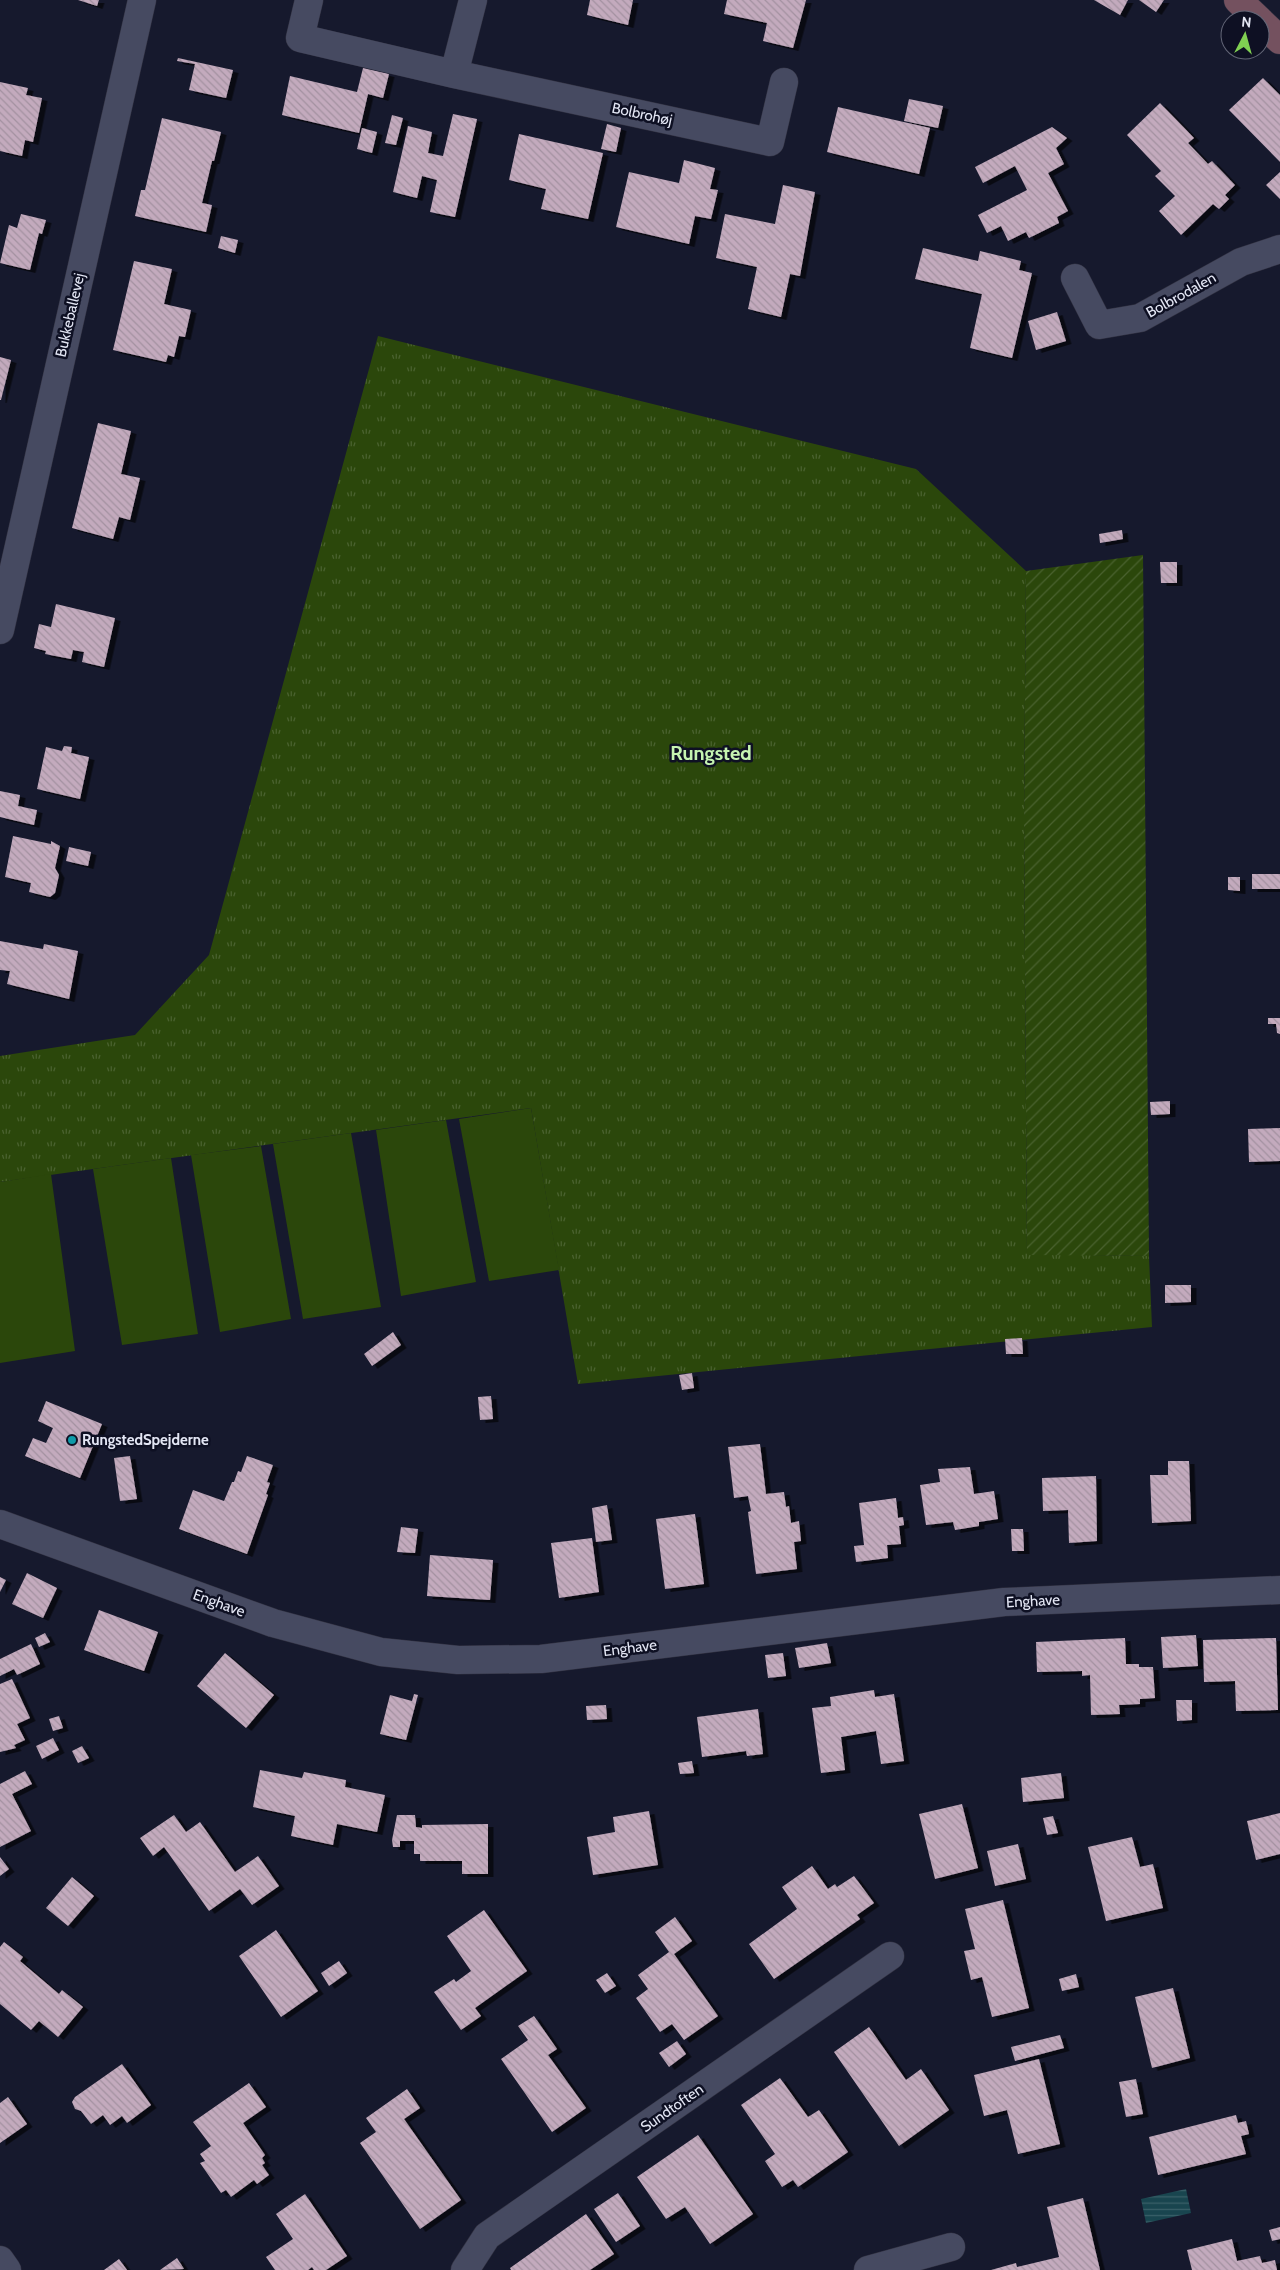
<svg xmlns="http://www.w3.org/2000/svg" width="1280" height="2270" font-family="Cabin,sans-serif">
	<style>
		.grass { fill: url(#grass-tufts) }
		.garden { fill: url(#garden-furrows) }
		.pitch { fill: #2b470b }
		.water { fill: url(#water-rules) }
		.building { fill: url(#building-back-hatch); filter: url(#shadow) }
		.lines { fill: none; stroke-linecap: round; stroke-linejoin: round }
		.street-casing { stroke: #313141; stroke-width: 29 }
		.secondary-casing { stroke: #313141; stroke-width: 29 }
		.street { stroke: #464a61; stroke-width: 28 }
		.secondary { stroke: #74515f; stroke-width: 28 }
		.culture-dot { fill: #0f9aa8; stroke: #0e1023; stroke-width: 2 }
		.labels { text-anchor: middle; stroke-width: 5; stroke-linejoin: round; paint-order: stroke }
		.street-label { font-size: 15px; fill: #e3e6f4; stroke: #0e1023 }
		.poi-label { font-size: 15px; font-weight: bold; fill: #e3e6f4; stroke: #0e1023; text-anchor: start }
		.district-label { font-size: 20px; font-weight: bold; fill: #c6f4b1; stroke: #0e1023 }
	</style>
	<defs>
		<pattern id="grass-tufts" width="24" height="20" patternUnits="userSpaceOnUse" patternTransform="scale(1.25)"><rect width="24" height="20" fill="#2b470b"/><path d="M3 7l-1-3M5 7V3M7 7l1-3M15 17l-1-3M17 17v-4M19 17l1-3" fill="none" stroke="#4a622f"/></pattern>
		<pattern id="garden-furrows" width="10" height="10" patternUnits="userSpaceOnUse" patternTransform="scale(1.25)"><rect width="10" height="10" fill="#2b470b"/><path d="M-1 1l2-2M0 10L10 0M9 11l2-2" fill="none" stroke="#4a622f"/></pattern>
		<pattern id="water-rules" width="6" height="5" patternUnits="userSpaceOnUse" patternTransform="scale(1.25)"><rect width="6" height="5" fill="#19454f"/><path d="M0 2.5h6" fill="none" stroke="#3a6069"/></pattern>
		<pattern id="building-back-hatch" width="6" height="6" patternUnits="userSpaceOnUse" patternTransform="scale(1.25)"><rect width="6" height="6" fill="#c3aabd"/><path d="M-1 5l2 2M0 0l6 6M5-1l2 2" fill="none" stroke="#a391a0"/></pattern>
		<filter id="shadow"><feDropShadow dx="5.5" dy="3" stdDeviation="0" flood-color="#0009"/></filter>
	</defs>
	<rect width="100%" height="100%" fill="#16192d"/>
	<path class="grass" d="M378,336L916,469L1026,571L1024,820L1027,1254L1149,1256L1152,1327L578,1384L531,1108L0,1182V1056L135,1035L209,955Z"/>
	<path class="garden" d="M1143,555L1149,1256L1027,1255L1024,820L1026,571Z"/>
	<path class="pitch" d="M531,1108L559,1270L489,1281L459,1119Z
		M446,1120L476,1282L401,1296L376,1130Z
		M351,1133L381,1307L303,1319L273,1144Z
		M261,1146L291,1319L220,1332L191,1155Z
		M171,1158L198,1334L122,1345L93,1169Z
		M51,1174L75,1351L0,1363V1182Z"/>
	<path class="water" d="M1186,2189L1191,2213L1146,2223L1141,2199Z"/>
	<path class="building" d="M78,0H99L97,6Z
		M590,0H633L628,25L587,15Z
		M727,0H806L793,48L763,41L767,23L724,14Z
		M1094,0H1128L1120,15Z
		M1139,0H1164L1156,12Z
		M178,58L233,70L226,98L189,90L195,64L177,61Z
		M363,68L389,74L383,98L368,94L359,133L282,115L290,76L357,92Z
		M1263,78L1280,95V162L1229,110Z
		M0,82L28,88L26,95L42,98L33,142L25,140L22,156L0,151Z
		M909,99L943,106L938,128L904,121Z
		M1160,103L1194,138L1188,143L1208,164L1212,161L1235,185L1225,195L1229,199L1219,209L1213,204L1181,235L1159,211L1175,196L1155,176L1161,171L1127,135Z
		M838,107L930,128L919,174L827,152Z
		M453,114L477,119L455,217L430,212L437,180L422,176L417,198L393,192L408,126L432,132L428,153L443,156Z
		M392,115L403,118L396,145L385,143Z
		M162,118L221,132L214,161H212L202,203L212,205L206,232L135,216L141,190H145Z
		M607,124L621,128L616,152L601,149Z
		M1052,127L1067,138L1056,148L1064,164L1048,173L1068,211L1057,217L1059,223L1029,238L1026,232L1008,241L1001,226L987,233L978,215L1027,190L1015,166L983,183L975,167Z
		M362,128L377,132L372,153L357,149Z
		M519,134L603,153L588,219L541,209L546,189L509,180Z
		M684,160L715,168L710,189L718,190L711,219L695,216L689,244L616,227L629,172L679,183Z
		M1280,172V199L1266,185Z
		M783,185L815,192L800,276L790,274L781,317L748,309L757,267L716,258L725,214L775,224Z
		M21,214L46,220L42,234L39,233L30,270L0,263L9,225L17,228Z
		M221,236L238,240L235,253L218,248Z
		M923,248L978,261L980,251L1021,261L1019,270L1032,273L1012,358L970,348L982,294L915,279Z
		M134,261L172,269L164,304L191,310L185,337L179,336L174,357L168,355L166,362L113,350Z
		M1057,312L1066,341L1036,350L1028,321Z
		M0,357L11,360L1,400H0Z
		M98,423L131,431L121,474L140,478L130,520L119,517L113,539L72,528Z
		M1122,530L1123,539L1100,543L1099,534Z
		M1160,562H1177V583H1161Z
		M56,604L115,618L104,667L82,662L84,652L73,650L71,659L45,654L46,651L34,648L39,624L51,627Z
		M64,746L72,747L71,753L89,757L80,799L37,789L46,747L62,751Z
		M0,791L20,795L18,806L37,810L34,825L0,817Z
		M13,836L51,844V841L60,846L55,868L59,875L55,893L50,897L29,892L31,883L5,877Z
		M69,847L91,852L88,866L66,861Z
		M1252,874H1280V889H1252Z
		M1228,877H1240V891L1228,890Z
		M0,941L43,949L44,944L78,951L69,999L7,984L10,971L0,970Z
		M1268,1018H1280V1034L1277,1033L1276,1024H1268Z
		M1170,1101V1114L1151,1115L1150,1102Z
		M1280,1128V1161L1249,1162L1248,1129Z
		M1165,1285H1191V1302L1165,1303Z
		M393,1332L401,1345L372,1366L364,1354Z
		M1022,1338L1023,1354H1006L1005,1339Z
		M692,1373L694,1388L682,1390L679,1375Z
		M491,1396L493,1419L480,1420L478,1397Z
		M46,1401L102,1424L80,1478L25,1456L33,1438L46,1443L53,1428L38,1421Z
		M760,1444L766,1494L784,1492L786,1507L789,1506L791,1523L799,1521L801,1541L794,1542L797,1569L756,1574L748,1512L751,1511L748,1496L734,1498L728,1447Z
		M130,1456L137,1499L120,1501L114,1458Z
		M247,1456L273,1465L267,1482L270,1483L266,1494L268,1495L247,1554L179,1529L193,1490L224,1501L232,1482H234L238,1471L241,1472Z
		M1168,1461H1189L1191,1521L1152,1523L1150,1475H1168Z
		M970,1467L974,1494L994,1491L998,1519L979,1522V1526L955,1530L953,1522L926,1525L920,1485L940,1482L938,1469Z
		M1096,1476L1097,1541L1069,1543L1068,1510L1043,1511L1042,1478Z
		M896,1498L898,1518L903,1517L904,1525L899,1526L901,1544L887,1545L888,1558L856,1562L854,1546L864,1545L859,1503Z
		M607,1505L612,1540L596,1542L592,1508Z
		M695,1514L704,1584L665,1589L656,1519Z
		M401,1527L418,1529L415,1553L397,1552Z
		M1011,1529H1023L1024,1551H1012Z
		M592,1538L599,1592L559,1598L551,1543Z
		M430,1555L493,1560L490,1600L427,1596Z
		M27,1573L57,1588L43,1618L12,1604Z
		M0,1577L6,1580L0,1592Z
		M99,1610L158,1632L144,1671L84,1650Z
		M45,1633L50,1642L39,1647L35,1638Z
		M1196,1635L1198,1666L1163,1668L1161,1637Z
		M1125,1638L1126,1664H1139V1667H1153L1155,1698L1140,1699V1704L1119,1705L1120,1714L1091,1715L1090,1675L1082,1676V1671L1037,1672L1036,1642Z
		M1276,1638L1278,1710L1236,1711L1235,1681L1204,1682L1203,1640Z
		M827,1643L831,1663L799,1668L795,1648Z
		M31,1644L40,1664L17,1675L14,1669L0,1676V1659Z
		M225,1653L274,1695L246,1728L197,1686Z
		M783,1653L786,1676L768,1678L765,1655Z
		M12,1679L30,1718L17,1724L25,1740L14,1745L16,1748L0,1752V1684Z
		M874,1690L875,1697L894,1694L904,1761L881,1764L876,1731L841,1737L845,1770L821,1773L812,1708L831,1706L830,1697Z
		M414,1694L418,1695L406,1740L380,1734L390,1695L412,1701Z
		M1176,1700H1192V1720L1177,1721Z
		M606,1705L607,1719L587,1720L586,1706Z
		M758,1709L763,1754L747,1756L746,1751L702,1757L697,1717Z
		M59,1716L63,1728L53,1731L49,1719Z
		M53,1738L59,1750L42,1759L36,1746Z
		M82,1746L89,1758L78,1763L72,1751Z
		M692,1761L694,1773L680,1774L678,1763Z
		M260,1770L302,1778L304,1772L346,1780L345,1787L385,1795L377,1832L337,1824L333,1845L291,1836L295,1816L253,1807Z
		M25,1771L32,1784L12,1794L31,1831L0,1847V1784Z
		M1061,1773L1064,1798L1023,1802L1021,1778Z
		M962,1804L978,1868L935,1879L919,1814Z
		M649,1811L658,1865L593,1875L587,1837L615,1832L613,1817Z
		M1280,1813V1854L1256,1860L1247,1821Z
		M174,1815L186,1832L200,1822L235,1872L258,1856L279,1886L252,1905L240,1889L209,1911L164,1847L153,1856L140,1838Z
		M397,1815H415L416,1827L422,1828V1825L488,1824V1874H462V1861H420V1854H414V1841H400V1847H393L392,1840Z
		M1053,1816L1058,1833L1047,1835L1043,1818Z
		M1132,1837L1140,1867L1153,1864L1163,1908L1106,1921L1088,1847Z
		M1018,1844L1026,1879L995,1886L987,1851Z
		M0,1857L9,1869L0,1876Z
		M812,1866L828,1889L835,1884L837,1887L854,1876L874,1903L857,1915L860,1919L774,1979L749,1944L797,1909L782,1887Z
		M72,1877L94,1896L68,1926L46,1908Z
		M1003,1900L1029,2008L992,2017L982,1977L971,1980L964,1951L975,1949L965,1909Z
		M484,1910L527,1971L475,2008L481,2016L461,2030L434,1992L454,1979L456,1982L471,1971L447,1936Z
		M675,1917L692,1941L674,1954L718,2016L684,2040L672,2024L660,2032L636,1998L648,1989L638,1975L669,1952L655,1932Z
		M276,1930L318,1991L281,2017L239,1956Z
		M4,1942L23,1957L20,1961L59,1994L62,1990L83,2007L58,2037L39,2021L31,2030L0,2004V1947Z
		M339,1961L347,1973L329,1986L321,1973Z
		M607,1973L616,1986L605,1993L596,1980Z
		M1076,1974L1079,1987L1062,1991L1059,1979Z
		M1173,1988L1190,2058L1152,2068L1135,1997Z
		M534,2016L557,2049L548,2055L586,2108L552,2132L501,2059L528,2040L518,2026Z
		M869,2027L906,2080L921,2069L949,2110L899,2146L834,2052Z
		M1060,2035L1064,2048L1015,2061L1011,2047Z
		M677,2041L686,2054L669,2067L659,2053Z
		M1039,2059L1060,2144L1018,2154L1007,2110L984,2116L974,2075Z
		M122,2064L151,2105L127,2123L122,2116L110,2125L103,2115L91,2124L81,2111L75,2109L72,2102L75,2097Z
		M780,2078L808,2117L819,2110L848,2152L798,2187L793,2180L782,2187L765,2161L775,2154L741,2105Z
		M1136,2079L1143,2114L1126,2117L1119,2082Z
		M249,2083L266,2107L243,2123L265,2155L262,2158L265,2163L262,2165L269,2175L257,2184L254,2180L231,2197L226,2190L221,2193L200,2163L205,2161L200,2154L211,2146L193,2122Z
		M407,2089L420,2108L404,2119L461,2200L420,2229L360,2143L376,2132L366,2118Z
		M8,2097L27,2124L0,2143V2103Z
		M1236,2115L1238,2123L1246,2121L1249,2134L1241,2136L1246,2154L1158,2175L1149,2137Z
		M698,2135L753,2214L710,2244L685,2207L666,2219L637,2177Z
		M618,2193L640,2226L616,2242L594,2209Z
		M305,2194L347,2256L326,2270H314L312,2267L308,2270H275L266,2257L293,2239L276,2214Z
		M1083,2198L1100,2270H991L1016,2263L1017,2267L1059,2257L1047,2207Z
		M586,2214L614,2254L590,2270H511L510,2268Z
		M1280,2227V2239L1272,2241L1269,2230Z
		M1232,2239L1237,2261L1260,2256L1262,2263L1275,2260L1277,2270H1192L1187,2250Z
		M177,2258L184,2269L160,2270Z
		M119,2259L127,2270H104Z"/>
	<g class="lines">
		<g class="street-casing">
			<path id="street" d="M309,0L300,38L454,74L770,142L784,82
				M454,74L473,0
				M1075,278L1099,325L1140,318L1241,262L1280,249
				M0,630L142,0
				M0,1524L273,1623L381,1652L458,1660L541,1659L1004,1602L1280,1590
				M0,2260L7,2270
				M465,2270L487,2236L890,1956
				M868,2270L951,2247"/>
		</g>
		<g class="secondary-casing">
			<path id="secondary" d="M1238,0L1259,20
				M1260,21L1280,40"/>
		</g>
		<use href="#street" class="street"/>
		<use href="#secondary" class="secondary"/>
	</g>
	<circle class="culture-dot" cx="72" cy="1440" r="5"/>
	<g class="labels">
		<g class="street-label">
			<text transform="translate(642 114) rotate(12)" y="5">Bolbrohøj</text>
			<text transform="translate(1181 295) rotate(-29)" y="5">Bolbrodalen</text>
			<text transform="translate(70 315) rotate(-77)" y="5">Bukkeballevej</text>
			<text transform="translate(1033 1601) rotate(-3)" y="5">Enghave</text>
			<text transform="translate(219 1603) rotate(20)" y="5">Enghave</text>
			<text transform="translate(630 1648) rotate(-7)" y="5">Enghave</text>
			<text transform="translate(672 2108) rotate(-35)" y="5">Sundtoften</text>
		</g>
		<g class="poi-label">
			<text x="82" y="1445">RungstedSpejderne</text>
		</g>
		<g class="district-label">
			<text x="711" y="760">Rungsted</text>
		</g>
	</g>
	<g transform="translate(1245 35) rotate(6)"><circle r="24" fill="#0e1023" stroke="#636677"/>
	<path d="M0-4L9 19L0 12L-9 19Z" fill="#80d052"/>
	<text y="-8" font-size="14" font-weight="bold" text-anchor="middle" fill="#e3e6f4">N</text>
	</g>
</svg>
